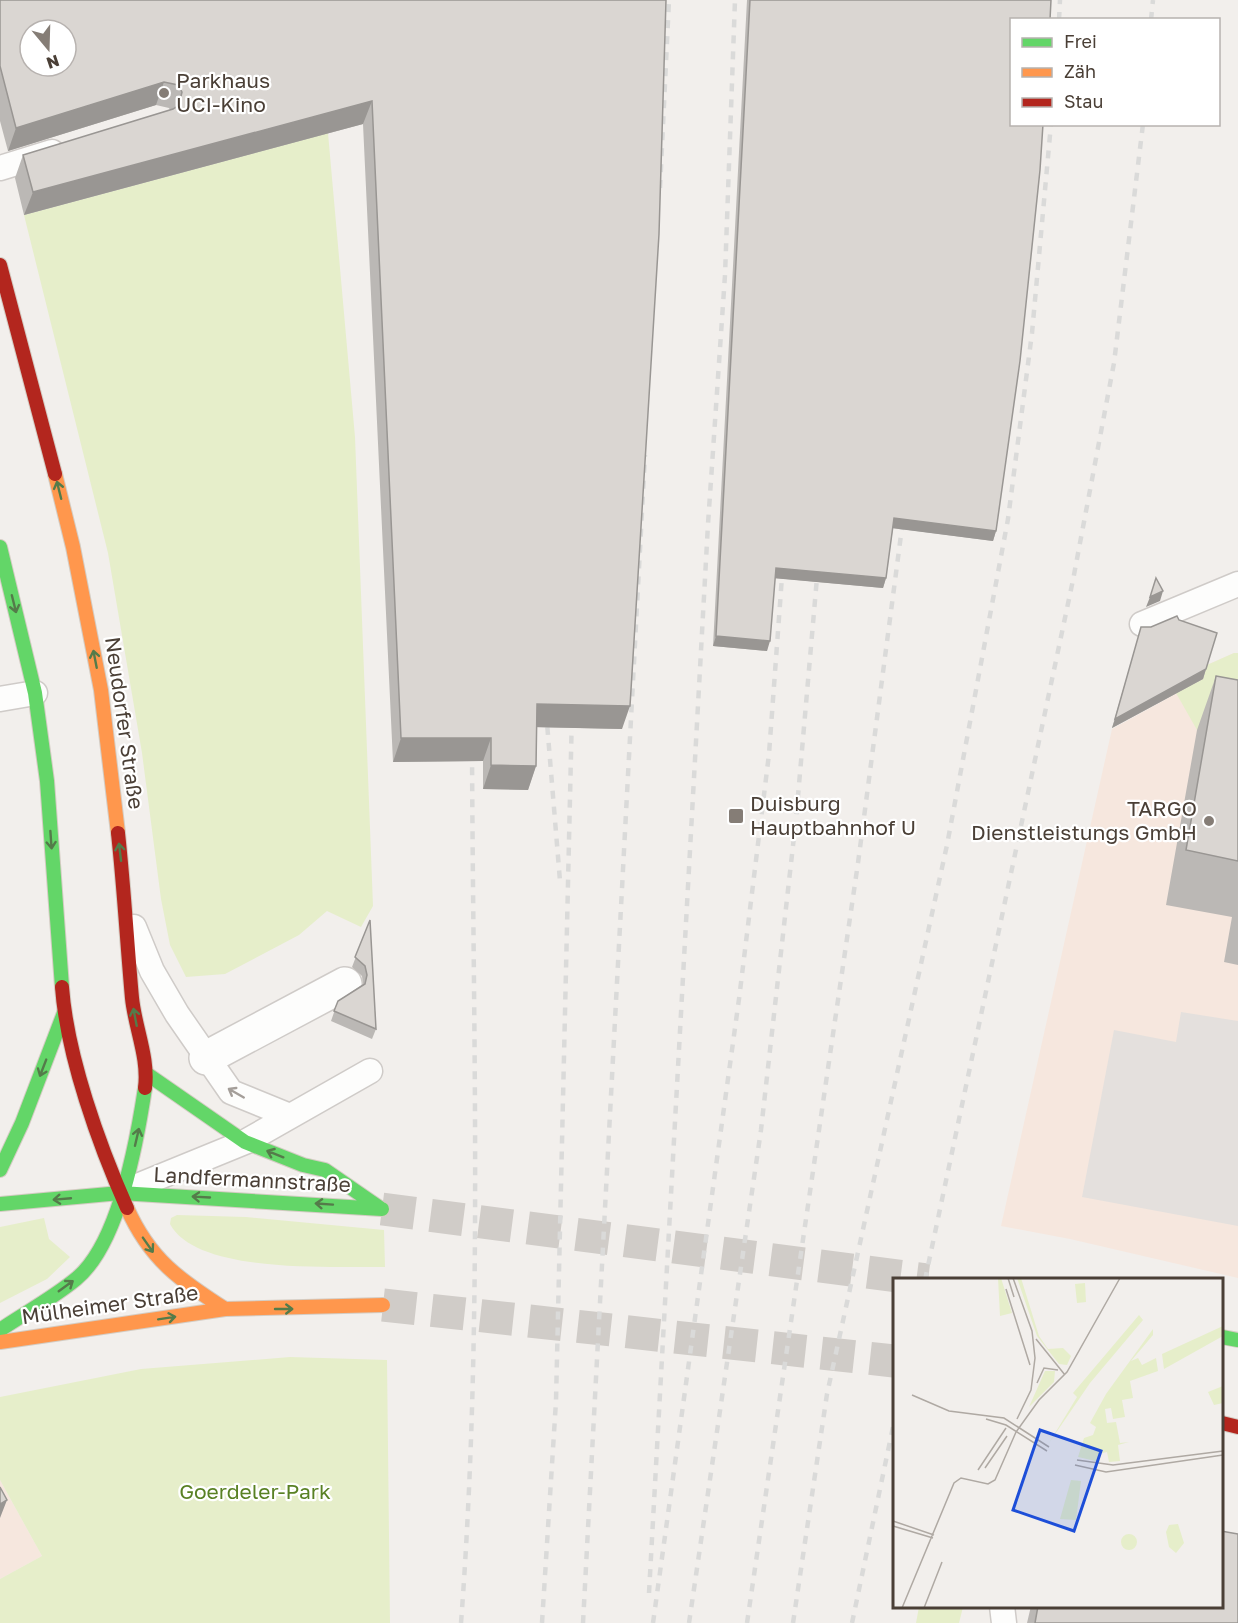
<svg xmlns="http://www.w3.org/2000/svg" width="1238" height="1623" font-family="'Golos Text',sans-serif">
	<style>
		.commercial { fill: #f6e7de }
		.green { fill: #e6eeca }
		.parking { fill: #e4e0dd }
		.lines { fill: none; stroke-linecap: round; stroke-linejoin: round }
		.secondary-tunnel { stroke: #d0ccc8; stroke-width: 33; stroke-dasharray: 33 16; stroke-linecap: butt }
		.lane-casing { stroke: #cfcbc8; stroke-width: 27 }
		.street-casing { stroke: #cfcbc8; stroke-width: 36 }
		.fast-casing { stroke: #d4ccc3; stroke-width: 16 }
		.slow-casing { stroke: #d4ccc3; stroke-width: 16 }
		.jam-casing { stroke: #d4ccc3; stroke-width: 16 }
		.lane { stroke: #fdfdfc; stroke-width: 24 }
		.street { stroke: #fdfdfc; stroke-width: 33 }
		.fast { stroke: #63d668; stroke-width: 14 }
		.slow { stroke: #ff974d; stroke-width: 14 }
		.jam { stroke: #b3261e; stroke-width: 14 }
		.rail { stroke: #dadad9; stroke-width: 4.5; stroke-dasharray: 8 8; stroke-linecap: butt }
		.wall { fill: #bbb8b5 }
		.shaded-wall { fill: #999693 }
		.building { fill: #dad6d2; stroke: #999693; stroke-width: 1.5; fill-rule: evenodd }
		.oneway { stroke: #547b4a }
		.oneway2 { stroke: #a49e99 }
		.poi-dot { fill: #857d76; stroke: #fff; stroke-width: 2 }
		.labels { text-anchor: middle; stroke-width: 4.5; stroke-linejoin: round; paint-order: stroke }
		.poi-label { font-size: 21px; fill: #4a3f36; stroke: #fff; text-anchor: start }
		.street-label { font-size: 21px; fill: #4a3f36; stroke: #fff }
		.park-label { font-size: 21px; fill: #598124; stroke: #fff }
		.inset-road { fill: none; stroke: #afa9a3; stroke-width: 1.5 }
		.view { fill: #1d4ed8; fill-opacity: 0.15; stroke: #1d4ed8; stroke-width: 3 }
		.inset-edge { fill: none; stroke: #4a3f36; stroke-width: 3 }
	</style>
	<rect width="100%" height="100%" fill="#f2efec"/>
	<path class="commercial" d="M1234,653H1238V1278L1070,1239L1001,1226L1112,729L1203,679L1207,665Z
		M0,1480L42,1556L0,1579Z"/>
	<path class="green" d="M328,133L355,437L373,906L361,927L327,911L299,935L225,974L186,977L170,945L161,899L142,753L108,553L24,215Z
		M1234,653H1238V738L1197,730L1176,693L1203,679L1207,665Z
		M177,1215L246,1217L384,1230L385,1267C335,1266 197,1275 170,1224L171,1218Z
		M44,1218L49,1239L70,1257L47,1279L0,1303V1227Z
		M290,1357L387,1360L390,1623H0V1579L42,1556L0,1480V1397L141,1369Z
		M919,1607H963L959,1623H916Z"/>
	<path class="parking" d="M1181,1012L1238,1021V1226L1082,1197L1114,1030L1176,1042Z"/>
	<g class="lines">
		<path class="secondary-tunnel" d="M382,1209L928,1280
			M383,1305L894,1361"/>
		<g class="lane-casing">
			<path id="lane" d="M0,168L52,152
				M1142,624L1238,584
				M0,699L35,693
				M134,927L152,971L177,1014L231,1092L290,1116
				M125,1191L245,1142L370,1071
				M1002,1606L1004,1623"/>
		</g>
		<g class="street-casing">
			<path id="street" d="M206,1058L345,984"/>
		</g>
		<g class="fast-casing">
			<path id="fast" d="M0,547L35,693L47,781L62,987
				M147,1074L245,1142L303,1165L325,1170L380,1208
				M0,1170L22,1123L64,1013
				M0,1204L120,1193L382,1209
				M0,1330C25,1313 53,1298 76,1279C119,1244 137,1141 145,1088
				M1222,1337L1238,1340"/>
		</g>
		<g class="slow-casing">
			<path id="slow" d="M55,474L73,547L101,690L118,833
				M127,1208C150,1260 180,1280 225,1309
				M0,1342L225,1309L383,1305"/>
		</g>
		<g class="jam-casing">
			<path id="jam" d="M0,265L55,474
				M118,833C124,888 127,943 132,998C135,1028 149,1058 145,1088
				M62,987C67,1056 99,1145 127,1208
				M1222,1423L1238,1427"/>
		</g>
		<use href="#lane" class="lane"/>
		<use href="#street" class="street"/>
		<use href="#fast" class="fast"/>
		<use href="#slow" class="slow"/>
		<use href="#jam" class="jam"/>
		<path class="rail" d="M1059,20L1060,0
			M1151,20L1153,0
			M660,188L669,0
			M546,711L560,881
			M925,1280L1073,580L1114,363L1143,124
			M649,1593L708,524L725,275L735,0
			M461,1623C483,1331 473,1037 472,744
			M542,1623L556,1401L572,711
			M583,1623L645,455
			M653,1623L739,999L769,754L783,563
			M689,1623L761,1130L796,819L818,566
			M747,1623L858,863L904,512
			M793,1623L827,1394L947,845L1008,519L1032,333L1051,124
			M852,1623L894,1422"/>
	</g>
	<path class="wall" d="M0,0H666L622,729L537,727L536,766L528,790L483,789V761L393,762L363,124L24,215L15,178L23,155L170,110L169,108L156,105L8,151L0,121Z
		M747,0H1051L996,531L993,541L893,528L886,578L883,588L775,578L767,651L713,646Z
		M1141,627L1206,669L1203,679L1112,728Z
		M1216,676L1238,680V965L1224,962L1232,917L1166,905L1197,730Z
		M370,920L376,1029L372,1039L331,1021L338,1001L363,984L362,976L352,967Z
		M1031,1606H1221L1238,1623H1027Z"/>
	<path class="shaded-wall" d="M164,82L156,105L8,151L16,128Z
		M372,101L363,124L24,215L33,192Z
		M894,518L996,531L993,541L891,528Z
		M776,568L886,578L883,588L772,578Z
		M1163,591L1160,601L1146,607L1150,597Z
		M716,636L770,641L767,651L713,646Z
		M1206,669L1203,679L1112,728L1115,719Z
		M537,704L630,706L622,729L529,727Z
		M401,738H491L483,761L393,762Z
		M491,765L536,766L528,790L483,789Z
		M7,1500L0,1518V1504Z"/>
	<path class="building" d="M0,0H666L659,234L630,706L537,704L536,766L491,765V738H401L372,101L33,192L23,155L173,109L179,105L182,92L178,85L164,82L16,128L0,66ZM30,30H66V66H30Z
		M750,0H1051L1050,20H1011V124H1043L1040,170L1020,361L996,531L894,518L886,578L776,568L770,641L716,636Z
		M1156,578L1163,591L1150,597Z
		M1177,616L1179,620L1217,633L1206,669L1115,719L1141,627H1151Z
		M1216,676L1238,680V861L1186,850Z
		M370,920L376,1029L334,1011L338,1001L365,984L367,975L365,966L355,957Z
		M0,1487L7,1500L0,1504Z
		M1221,1531L1238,1534V1623H1035L1038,1606H1221Z"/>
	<defs><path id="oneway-shaft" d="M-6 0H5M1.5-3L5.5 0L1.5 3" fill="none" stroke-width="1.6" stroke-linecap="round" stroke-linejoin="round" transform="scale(1.5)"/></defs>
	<g class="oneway">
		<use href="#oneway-shaft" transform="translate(59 490) rotate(-104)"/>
		<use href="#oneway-shaft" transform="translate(14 604) rotate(76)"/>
		<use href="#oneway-shaft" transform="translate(95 659) rotate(-101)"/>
		<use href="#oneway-shaft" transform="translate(51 840) rotate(86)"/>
		<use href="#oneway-shaft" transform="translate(120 852) rotate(-97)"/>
		<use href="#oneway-shaft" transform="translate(135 1017) rotate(-101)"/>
		<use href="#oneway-shaft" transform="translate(43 1068) rotate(111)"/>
		<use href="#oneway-shaft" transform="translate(137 1137) rotate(-77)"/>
		<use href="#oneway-shaft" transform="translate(275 1154) rotate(-158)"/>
		<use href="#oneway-shaft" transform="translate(201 1197) rotate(-177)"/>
		<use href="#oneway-shaft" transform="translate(62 1199) rotate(175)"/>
		<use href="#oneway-shaft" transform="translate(324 1204) rotate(-176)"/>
		<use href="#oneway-shaft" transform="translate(148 1245) rotate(55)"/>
		<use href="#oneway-shaft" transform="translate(66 1286) rotate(-36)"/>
		<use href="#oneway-shaft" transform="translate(284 1309)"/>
		<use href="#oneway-shaft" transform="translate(167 1318) rotate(-9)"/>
	</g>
	<use class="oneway2" href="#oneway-shaft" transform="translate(236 1093) rotate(-150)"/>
	<g class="poi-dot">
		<circle cx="164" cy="93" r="6"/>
		<rect x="728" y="808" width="16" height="16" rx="3"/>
		<circle cx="1209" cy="821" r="6"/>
	</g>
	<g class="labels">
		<g class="poi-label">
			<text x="176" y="88">Parkhaus<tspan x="176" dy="24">UCI-Kino</tspan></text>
			<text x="750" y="811">Duisburg<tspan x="750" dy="24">Hauptbahnhof U</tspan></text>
			<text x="1197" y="816" text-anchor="end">TARGO<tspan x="1197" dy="24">Dienstleistungs GmbH</tspan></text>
		</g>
		<g class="street-label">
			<text transform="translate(124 723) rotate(82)" y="7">Neudorfer Straße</text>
			<text transform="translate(252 1180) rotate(3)" y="7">Landfermannstraße</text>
			<text transform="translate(110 1305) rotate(-8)" y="7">Mülheimer Straße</text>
		</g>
		<g class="park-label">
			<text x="255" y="1499">Goerdeler-Park</text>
		</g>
	</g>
	<g transform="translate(893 1278)">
		<rect width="330" height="330" fill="#f2efec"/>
		<path d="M105,0H108L119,35L107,38ZM124,0H128L146,58L155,71L170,70L178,78L174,87L166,86L144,58ZM192,5L193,24L184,25L182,6ZM246,37L250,42L197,105L156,165L184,119L180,115ZM330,48V58L271,91L269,76ZM260,51V57L238,83L245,80L249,87L263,80L265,93L237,103L240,120L229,122L232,139L220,141L218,130L212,131L214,145L223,144L227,165L236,164L225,167L227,183L216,184L214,174L205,176L207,184L185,179L191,160L200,157L203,149L197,145L213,116ZM152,93H162L161,104L136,129ZM330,108V125L321,127L315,114ZM178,202L188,203L183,242L167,241ZM285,246L291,265L283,275L276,269L273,254L276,247ZM228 264a8 8 0 1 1 16 0a8 8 0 1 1-16 0Z" fill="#e6eeca"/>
		<path class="inset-road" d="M115,0L121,19M120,0L139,53L142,80L138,112L124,141M113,11L137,87M143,61L172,97M144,105L151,90L165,92M19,117L56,133L111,140L156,169M93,141L113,147L154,173M184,182L220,187L330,173M182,187L213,194L330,177M92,190L114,158M85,192L113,150M0,243L41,257M0,248L40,260M9,330L61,205L68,200L95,206L102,202L123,154L146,122L174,94L227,0M31,330L49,284"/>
		<path class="view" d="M147,152L208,173L181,253L120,232Z"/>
		<rect width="330" height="330" class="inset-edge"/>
	</g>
	<rect x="1010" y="18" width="210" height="108" fill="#ffffff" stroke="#b7b2af" stroke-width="1.5"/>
	<rect x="1022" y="38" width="30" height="9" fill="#63d668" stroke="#b7b2af" stroke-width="1.5"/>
	<text x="1064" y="48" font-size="18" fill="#4a3f36">Frei</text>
	<rect x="1022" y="68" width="30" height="9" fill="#ff974d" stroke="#b7b2af" stroke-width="1.5"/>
	<text x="1064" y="78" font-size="18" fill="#4a3f36">Zäh</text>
	<rect x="1022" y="98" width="30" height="9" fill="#b3261e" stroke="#b7b2af" stroke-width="1.5"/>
	<text x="1064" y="108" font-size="18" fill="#4a3f36">Stau</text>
	<g transform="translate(48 48) rotate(161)"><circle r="28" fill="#ffffff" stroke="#b7b2af" stroke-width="1.5"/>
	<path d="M0-4.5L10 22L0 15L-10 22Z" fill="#857d76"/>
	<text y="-9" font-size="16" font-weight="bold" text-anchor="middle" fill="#4a3f36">N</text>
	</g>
</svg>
